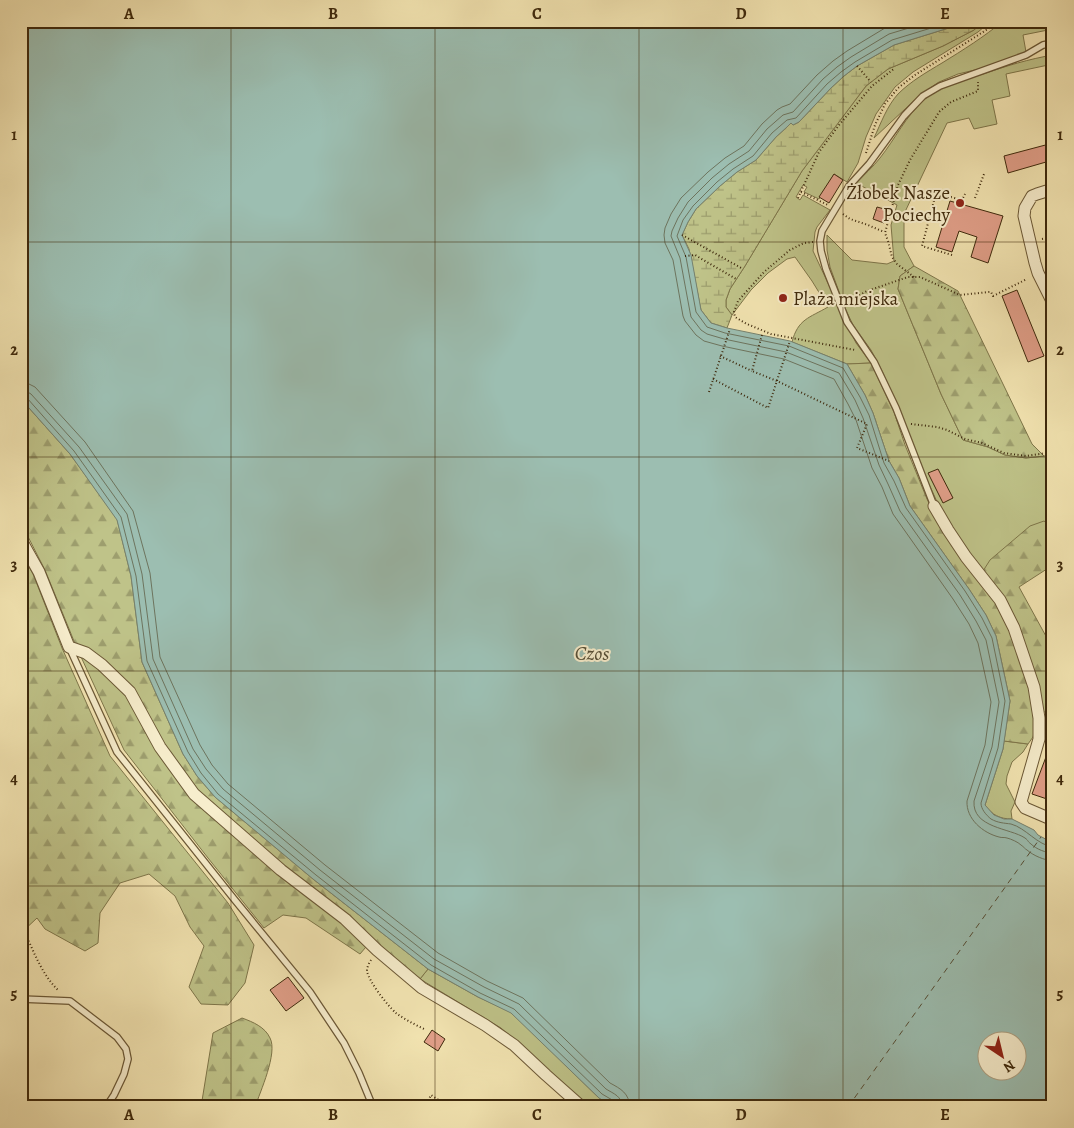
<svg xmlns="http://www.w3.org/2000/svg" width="1074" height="1128" font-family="Alegreya,serif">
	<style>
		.green { fill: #bfc389; stroke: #7e764a }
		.forest { fill: url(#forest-firs); stroke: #7e764a }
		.wetland { fill: url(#wetland-marsh); stroke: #7e764a }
		.water { fill: #9cbeb1; stroke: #76826f; fill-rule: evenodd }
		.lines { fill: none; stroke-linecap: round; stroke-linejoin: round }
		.shore { stroke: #6d745e; stroke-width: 1 }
		.ferry { stroke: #564e35; stroke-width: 1; stroke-dasharray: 6 5; stroke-linecap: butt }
		.building { fill: #e19f89; stroke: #3e290c }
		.lane-casing { stroke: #6b5836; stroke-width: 8 }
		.street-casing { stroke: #6b5836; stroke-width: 13 }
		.path { stroke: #3e290c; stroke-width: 2; stroke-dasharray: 1 2.5; stroke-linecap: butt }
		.lane { stroke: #f7eecd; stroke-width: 5.5 }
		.street { stroke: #f7eecd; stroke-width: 11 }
		.grid { fill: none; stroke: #3e290c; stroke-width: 1; stroke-opacity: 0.55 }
		.poi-dot { fill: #8f2418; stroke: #f7eecd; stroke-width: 2 }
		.labels { text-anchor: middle; stroke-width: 4; stroke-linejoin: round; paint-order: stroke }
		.poi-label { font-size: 19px; fill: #3e290c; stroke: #f7eecd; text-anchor: end }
		.water-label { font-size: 20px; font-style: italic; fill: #564e35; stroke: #f7eecd }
		.neatline { fill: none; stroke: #3e290c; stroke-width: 2 }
		.grid-label { font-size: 16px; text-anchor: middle; font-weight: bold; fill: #3e290c }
	</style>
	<defs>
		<pattern id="forest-firs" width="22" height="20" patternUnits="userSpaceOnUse" patternTransform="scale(1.25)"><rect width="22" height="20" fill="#bfc389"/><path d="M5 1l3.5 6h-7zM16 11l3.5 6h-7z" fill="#9d9e6e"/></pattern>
		<pattern id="wetland-marsh" width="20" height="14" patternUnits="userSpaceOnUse" patternTransform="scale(1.25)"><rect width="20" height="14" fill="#bfc389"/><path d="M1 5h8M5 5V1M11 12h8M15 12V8" fill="none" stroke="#9d9e6e"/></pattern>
	</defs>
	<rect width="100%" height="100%" fill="#f3e5b2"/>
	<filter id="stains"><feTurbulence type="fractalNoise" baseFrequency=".004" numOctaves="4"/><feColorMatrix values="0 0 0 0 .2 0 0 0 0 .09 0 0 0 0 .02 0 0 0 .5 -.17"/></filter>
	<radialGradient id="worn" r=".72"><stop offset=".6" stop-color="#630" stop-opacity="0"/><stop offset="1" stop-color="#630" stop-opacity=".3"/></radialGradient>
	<path class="green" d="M984,21H991L978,32L913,72L895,87L876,114L866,137L858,163L847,182L834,174L819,199L804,192L807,187L803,185L796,197L800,200L803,195L830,210L817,227L815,232L813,251L856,343L871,363L847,364L792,342C798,319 809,318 828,307L812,281L795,257L787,259L768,273L751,290L732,315L726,307V300L730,289L745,266L802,171L866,86L888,69L943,46L974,30Z
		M1003,21H1053V29L1023,35L1026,52L979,69L958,74L939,82L920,95L874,138C881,123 887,106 898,94C911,81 927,72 942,63C963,50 984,37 1003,21Z
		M1053,55V64L1006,74L1010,96L992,100L997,124L974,129L969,118L947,123L904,214V247L914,266L900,276L898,289L941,394L963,440L988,447L1005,455L1026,458L1053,455V538L1052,530L1049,524L983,571L946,521L920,465L898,406L882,371L871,350L853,325L845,308L830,267L827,250V235L852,260L887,264L894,261L891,225L897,205L856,183C864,175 873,167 880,158C895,139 906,116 924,100C939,85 963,80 983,74C1006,66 1029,59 1053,55Z
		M1004,741L1028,744L1023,752L1012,762L1007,776L1006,784L1015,802L1011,811L1012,819C1000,819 992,815 985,805L1003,749Z
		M428,969L478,997L511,1012L599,1098L614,1107H589L501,1028L420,979Z"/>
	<path class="forest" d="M914,266L958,291L1032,444L1044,456L1026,458L1005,455L988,447L963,440L941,394L898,289L900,276Z
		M871,363L894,412L905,445L927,499L942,529L1000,609L1013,637L1030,693L1035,729L1033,737L1028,744L1004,741L1010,701L996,636L986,615L969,589L910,506L899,478L889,461L873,413L865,395L847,364Z
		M21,399L70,454L117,519L131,576L142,662L183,754L197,776L215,797L313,879L428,969L420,979L371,941L360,954L306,918L283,915L264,928L208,858L124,750L76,646L45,570L21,523Z
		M1044,521C1057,529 1053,551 1053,565L1019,587L1053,649V695L1052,696L1051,710L1041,713L1035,685L983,571L990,560L1030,526Z
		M21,553L33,574L62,648L110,756L228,903L254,945L245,983L228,1005L201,1004L189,987L204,946L190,927L175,896L149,874L120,883L100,913L98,943L85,951L45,929L37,918L21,933Z
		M242,1018C253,1022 265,1027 270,1038C278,1053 260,1092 255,1107H201L213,1033Z"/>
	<path class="wetland" d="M965,21H984L974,30L943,46L888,69L866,86L802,171L745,266L730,289L726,300V307L732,315L727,328L711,323L701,310L689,249L682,235L688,222L696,209L720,186L737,172L756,160L776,137L787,127L791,123L793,125L799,122L831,88L844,76L857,66L894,45L955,26Z"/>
	<path class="water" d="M21,21H965L955,26L894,45L857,66L844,76L831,88L799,122L793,125L791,123L787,127L776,137L756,160L737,172L720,186L696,209L688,222L682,235L691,255L701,310L711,323L727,328L790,341L847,364L865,395L873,413L889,461L899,478L910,506L969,589L986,615L996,636L1010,701L1003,749L985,805L994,815L1004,819H1012L1034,830L1038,835L1053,843V1107H614L599,1098L511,1013L478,997L428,969L313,879L215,797L197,776L183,754L142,662L131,576L117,520L70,454L21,399ZM986,1040H1016V1070H986Z"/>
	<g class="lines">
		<path class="shore" d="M907,21L885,28L847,51L833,61L817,75L790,104L782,107L777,110L762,124L744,146L725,158L708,172L681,198L671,214L665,228L664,235L665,243L673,260L683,316L685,321L696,335L704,341L722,346L784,359L834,379L848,404L856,420L872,468L882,487L893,514L953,599L969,624L978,643L991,702L985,745L967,801C966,819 983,833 999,837C1002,838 1004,837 1007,838C1011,839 1018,842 1021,845C1024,847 1025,849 1027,850C1034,856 1044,860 1053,861
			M932,21L889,34L851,57L837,67L823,79L793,112L783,115L767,129L749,151L729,164L712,178L688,202L678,218L672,231L671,236L680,258L690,312L691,317L701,330L707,334L724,339L786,352L839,373L855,400L863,418L879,465L888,484L900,511L960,595L976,621L986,640L999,702L992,747L974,801C972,828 1010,828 1025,838C1029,841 1027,841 1031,844C1036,849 1046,853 1053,853
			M954,21L892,40L855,62L841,72L827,84L796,118L787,120L772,133L753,156L733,169L717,182L693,206L683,220L677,236L686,257L696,312L707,327L725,333L789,346L843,368L860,397L869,415L884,463L894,481L906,508L965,591L982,618L992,638L1005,701L998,748L981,803C981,809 986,815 991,819C998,823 1004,823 1011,824C1026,828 1037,845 1053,847
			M21,383L29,384L35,387L85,442L133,511L150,573L160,657L200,745L212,765L228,784L325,865L438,953L487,981L523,998L610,1083C621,1089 629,1093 630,1107
			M21,390L26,391L31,394L79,447L127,514L142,574L153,659L193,749L206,769L223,789L320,870L434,959L484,987L519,1004L606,1089C614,1094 622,1096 622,1107
			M21,397L27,398L74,451L121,517L136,576L147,661L188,752L201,773L218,794L316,875L431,965L480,993L514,1009L602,1094L614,1101L616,1107"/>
		<path class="ferry" d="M848,1107L1041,837"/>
	</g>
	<path class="building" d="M1053,143V160L1008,173L1004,156Z
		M834,174L843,180L829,203L819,197Z
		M950,201L1003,216L988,263L971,257L977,237L959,231L952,252L936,247Z
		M877,207L888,210L884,223L873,219Z
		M1017,290L1044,356L1028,362L1002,296Z
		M938,469L953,498L943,503L928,473Z
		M1052,741H1053V801L1032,794Z
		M288,977L304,998L286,1011L270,990Z
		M432,1030L445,1039L438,1051L424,1042Z"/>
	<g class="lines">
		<g class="lane-casing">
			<path id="lane" d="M934,506L896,408L874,362L847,322L826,269L821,251L820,241L822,231L849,186L869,164L904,116L923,96L940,86L1026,55L1043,45L1053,43
				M70,649L117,752L234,899L310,992L344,1043L359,1073L373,1107
				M21,999L70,1001L117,1037L126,1049L128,1059L124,1074L114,1095L106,1107"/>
		</g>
		<g class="street-casing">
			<path id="street" d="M1053,189L1037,194L1032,196L1025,208L1024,216L1035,263L1038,273L1053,303
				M934,506L948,530L966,557L1000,600L1014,628L1034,687L1039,718V739L1021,802L1025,808L1053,820
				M21,540L39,572L69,647L86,653L102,665L130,692L160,747L194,794L281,870L345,919L377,950L422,988L485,1025L514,1045L546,1075L582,1107"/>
		</g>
		<path class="path" d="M857,66L871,82
			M866,153L875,125L885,104L898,88L915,75L991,27L996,21
			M801,192L828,205
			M798,198L819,152L839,125L872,86L895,68
			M975,198L984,174
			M843,214L850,219L868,225L884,232
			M682,235L743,269
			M1042,239L1053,237
			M813,242L804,243L790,250L764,272L738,301L734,312L735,317L747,324L771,334L855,350
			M952,255L922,246L936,193L962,200L965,194
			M685,256L695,255L736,279
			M914,277L897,264L892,257L888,241L885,233L898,185L910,160L939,112L951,102L978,91V82
			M847,302L867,291L908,277H920L960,295L989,292H991L993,296L1027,279
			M762,335L752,371L777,381L867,424L857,448L889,461
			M720,356L752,371
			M713,379L768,408L790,341
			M709,392L730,329
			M911,424L937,427L947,430L965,439L982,443L1004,453L1026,456L1053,452
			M21,925C33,948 40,973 59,991
			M371,960C369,963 367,967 367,971C369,982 387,1005 396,1013C404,1019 414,1024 424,1029
			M425,1107L431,1095L449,1107"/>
		<use href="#lane" class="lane"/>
		<use href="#street" class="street"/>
	</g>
	<path class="grid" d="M231,21V1107M435,21V1107M639,21V1107M843,21V1107M21,242H1053M21,457H1053M21,671H1053M21,886H1053"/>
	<g class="poi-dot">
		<circle cx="960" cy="203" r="5"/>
		<circle cx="783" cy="298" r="5"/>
	</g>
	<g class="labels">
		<g class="poi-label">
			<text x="950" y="199">Żłobek Nasze<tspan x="950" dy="22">Pociechy</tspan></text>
			<text x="793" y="305" text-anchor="start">Plaża miejska</text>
		</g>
		<g class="water-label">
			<text x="592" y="660">Czos</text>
		</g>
	</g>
	<rect width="1074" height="1128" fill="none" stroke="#f3e5b2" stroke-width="55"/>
	<g transform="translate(1002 1056) rotate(145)"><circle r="24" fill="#f7eecd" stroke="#ad9f80"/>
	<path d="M0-4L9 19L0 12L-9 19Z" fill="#8f2418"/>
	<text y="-8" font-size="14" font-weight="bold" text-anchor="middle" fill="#3e290c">N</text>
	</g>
	<rect x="28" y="28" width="1018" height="1072" class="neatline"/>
	<g class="grid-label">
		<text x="129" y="19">A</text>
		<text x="333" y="19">B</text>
		<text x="537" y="19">C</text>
		<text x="741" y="19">D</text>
		<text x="945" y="19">E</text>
		<text x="14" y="140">1</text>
		<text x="1060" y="140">1</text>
		<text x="14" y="355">2</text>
		<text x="1060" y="355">2</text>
		<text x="14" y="570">3</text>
		<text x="1060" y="570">3</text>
		<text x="14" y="784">4</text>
		<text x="1060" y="784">4</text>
		<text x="14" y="999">5</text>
		<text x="1060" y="999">5</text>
		<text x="129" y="1120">A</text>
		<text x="333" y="1120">B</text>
		<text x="537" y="1120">C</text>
		<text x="741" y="1120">D</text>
		<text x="945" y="1120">E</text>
	</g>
	<rect width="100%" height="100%" filter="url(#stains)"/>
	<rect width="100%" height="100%" fill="url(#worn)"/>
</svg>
